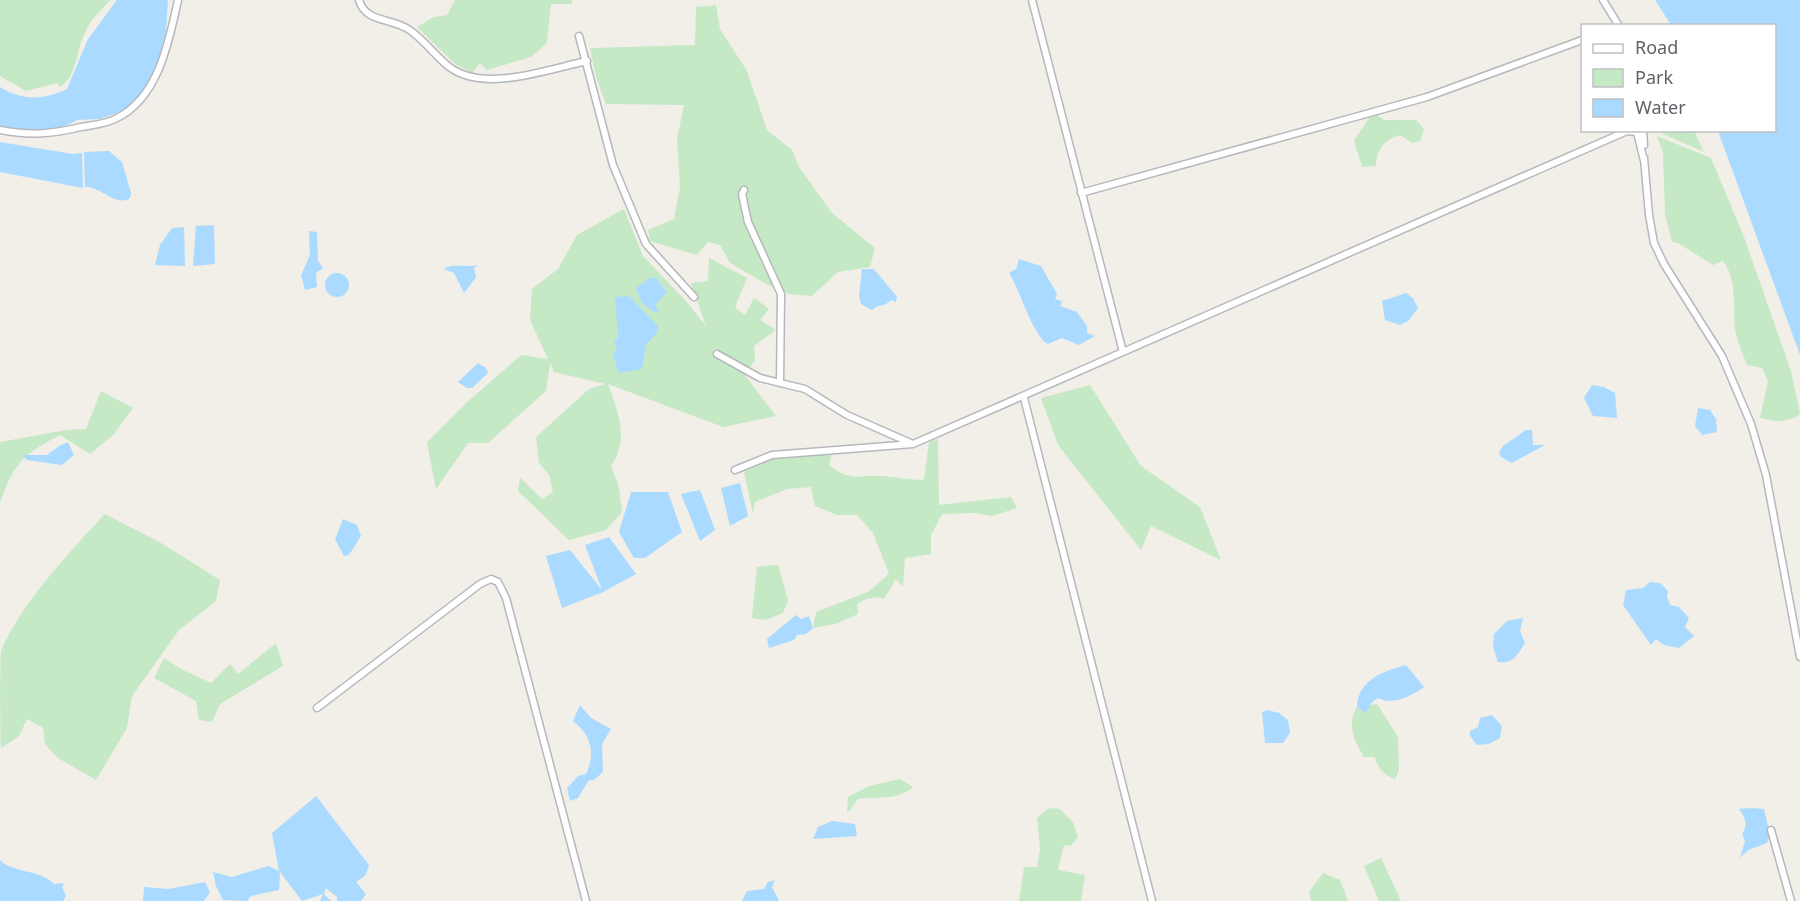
<svg xmlns="http://www.w3.org/2000/svg" width="1800" height="901" font-family="'Noto Sans',sans-serif">
	<style>
		.green { fill: #c5e8c5 }
		.water { fill: #aadaff }
		.lines { fill: none; stroke-linecap: round; stroke-linejoin: round }
		.minor-casing { stroke: #b5b8bc; stroke-width: 9 }
		.minor { stroke: #fff; stroke-width: 6 }
	</style>
	<rect width="100%" height="100%" fill="#f1efe8"/>
	<path class="green" d="M0,0H111C101,9 89,22 84,35C76,51 77,77 60,87L58,83L26,91L0,76Z
		M455,0H571L573,4H551L547,43L531,57L487,70L480,63L472,73L455,64L417,27L434,17L447,15Z
		M716,5L720,29L747,71L767,130L792,150L799,167L832,213L875,248L870,267L838,272L812,296L790,294L766,284L730,263L720,245L708,242L697,255L650,241L648,230L674,219L680,188L677,139L684,105L606,104L596,77L590,48L695,45L696,7Z
		M1373,112L1384,120H1416L1424,129L1420,141L1412,143L1400,135C1384,140 1376,149 1376,166L1362,167L1354,141Z
		M1661,131H1694L1704,152L1663,134Z
		M1657,136L1711,158L1744,237L1791,371L1800,414C1786,423 1777,422 1760,418L1768,381L1762,368L1747,365C1743,354 1737,341 1735,329C1733,308 1737,278 1723,261L1713,265L1678,243L1672,242L1665,214L1663,152Z
		M624,209L643,256L686,301L706,326L691,283L708,281L709,258L747,278L735,307L745,315L754,298L769,309L760,320L776,330L754,346L755,360L749,369L734,361L776,416L723,427L608,384C618,413 630,438 611,466L619,487L622,512L606,530L569,540L518,491L520,477L542,499L553,492L549,475L539,463L536,437L589,389L606,384L554,372L550,363L546,391L488,443H468L436,489L427,442L465,404L521,355L548,359L530,320L532,289L558,269L577,235Z
		M1090,385L1141,466L1200,507L1221,560L1151,526L1141,550L1058,445L1041,398Z
		M101,391L133,408L113,435L90,454L60,435C22,455 14,463 0,503V442L67,430L86,429Z
		M938,439L939,505L1011,497L1017,508L992,516L975,513L942,514L931,535V554L905,558L903,587L896,579L884,599C873,596 867,598 857,604L858,614L835,624L813,628L816,612L868,592L889,574L873,533L857,515H837L815,506L811,487L787,489L755,502L753,514L744,472L778,455L832,454L829,465C851,482 857,475 882,476C896,477 909,480 924,480L929,442Z
		M105,514L161,543L220,580L216,601L179,630L132,696L127,728L96,780L58,758L45,744L43,728L27,719L19,736L1,748C0,735 0,661 1,651C20,605 71,550 105,514Z
		M778,565L788,600L783,613L766,620L752,618L757,567Z
		M276,643L283,666L220,704L212,722L199,720L196,701L154,678L164,658L181,669L211,683L230,664L238,674Z
		M1377,704L1398,737L1399,770L1395,779C1384,775 1378,769 1375,757H1364C1354,740 1346,725 1357,707Z
		M900,779L913,787C897,801 878,796 858,799L847,814L848,797L869,786Z
		M1049,808L1060,809L1073,822L1078,837L1071,846L1064,845L1058,870L1085,875L1081,901H1019L1024,867H1037L1040,850L1037,818Z
		M1381,858L1401,901H1379L1364,866Z
		M1323,873L1340,880L1348,901H1311L1309,892Z"/>
	<path class="water" d="M117,0H168L165,47L143,93L123,111L100,119L77,120L57,130L0,132V87C22,101 44,100 67,89L88,39Z
		M1655,0H1800V355L1718,131L1774,130V26L1671,25Z
		M0,142L73,154L82,153L83,188L0,172Z
		M109,151L122,162L131,193L130,198C116,208 101,186 85,187L84,152Z
		M214,225L215,264L193,266L196,226Z
		M184,227L185,266L155,265L160,245L172,228Z
		M309,231L317,232L318,261L323,268L316,273L317,287L305,290L301,275L310,255Z
		M1019,259L1041,266L1057,294L1055,299L1062,301L1060,306L1077,312L1087,326V333L1095,336L1079,345L1062,338L1048,344C1033,337 1020,290 1009,273L1016,269Z
		M478,265L474,268L476,277L464,293L454,273L444,269C452,263 467,268 478,265Z
		M862,269H874L897,297L896,302L891,300C885,307 877,304 872,310L861,304L859,296Z
		M325 285a12 12 0 1 1 24 0a12 12 0 1 1-24 0Z
		M650,278H656L667,292L655,305L659,311L654,312L642,303L636,288Z
		M1406,293L1413,298L1418,308L1408,321L1400,325L1385,320L1382,301Z
		M629,296L658,326L657,333L646,345L642,369L618,373L613,353L617,349L614,340L618,338L615,297Z
		M478,363L486,368L488,373L472,388H467L458,382Z
		M1592,385L1604,387L1615,393L1617,418L1593,416L1584,398Z
		M1698,408L1710,410L1716,419L1717,432L1702,435L1695,426Z
		M1526,430H1532L1533,445H1545L1512,463L1501,457L1499,452L1503,446Z
		M68,442L74,455L62,465L27,460L22,455H47L59,446Z
		M740,483L748,516L730,526L721,488Z
		M700,490L715,530L700,541L681,494Z
		M631,492H668L682,532L645,558H634L619,532Z
		M343,519L357,525L361,536L349,555L344,556L335,539Z
		M609,537L636,574L603,592L562,608L546,556L570,550L602,590L585,545Z
		M1650,582L1660,583L1668,591L1667,596L1670,605L1679,607L1689,618L1685,627L1694,636L1679,648L1664,645L1656,639L1651,645L1623,605L1626,590L1643,588Z
		M796,615L801,619L809,616L813,628L806,634L797,635L794,640L769,648L767,639Z
		M1523,618L1520,631L1525,643C1517,655 1514,664 1498,662L1493,647L1494,634L1507,621Z
		M1406,665L1424,687C1412,696 1392,706 1378,698L1372,702L1366,713L1357,707C1358,680 1383,671 1406,665Z
		M580,705L591,718L611,729L602,744L603,772L594,780H589L578,798L570,801L567,788L578,776L586,774C596,753 591,735 573,721Z
		M1267,710L1279,713L1288,720L1290,733L1283,743H1265L1262,712Z
		M1492,715L1502,726L1500,738L1489,744L1477,745L1470,736V731L1478,727L1480,718Z
		M316,796L369,865L365,876L356,882L366,894L361,901H337V897L326,888L324,894L331,901H320L323,894L302,901L280,872L279,890L251,896L247,901L223,900L216,886L213,872L232,877L268,866L279,871L272,833Z
		M1750,808L1764,809L1770,835L1767,843L1748,850L1740,858L1745,841L1742,834C1749,824 1745,818 1739,809Z
		M832,821L855,824L857,836L813,839L818,827Z
		M0,860C15,874 40,869 54,884L64,883L62,887L66,896L63,901H0Z
		M775,880L772,887L779,901H742L747,891L764,889L768,882Z
		M205,882L210,892L204,901H143L144,887L169,889Z"/>
	<g class="lines">
		<g class="minor-casing">
			<path id="minor" d="M359,0C365,22 390,18 408,29C421,37 435,55 448,66C483,94 547,69 587,61
				M1032,0L1123,352
				M1603,0L1619,26
				M579,36L613,165L646,244L694,297
				M0,130C29,136 52,134 81,127C92,125 107,124 117,118C159,97 169,41 178,0
				M1643,130L1644,145
				M1644,158L1649,215L1654,243L1664,264L1722,356L1751,424L1766,475L1800,657
				M744,190L742,194L748,222L781,294L780,383
				M1081,193L1427,97L1582,40
				M717,354L760,378L805,389L847,415L913,444
				M1024,398L1152,901
				M735,470L772,455L913,444L1627,131L1637,132L1644,161
				M317,708L480,584L491,579L498,582L506,598L586,901
				M1771,830L1791,901"/>
		</g>
		<use href="#minor" class="minor"/>
	</g>
	<rect x="1581" y="24" width="195" height="108" fill="#ffffff" stroke="#bfc1c3" stroke-width="1.5"/>
	<rect x="1593" y="44" width="30" height="9" fill="#ffffff" stroke="#bfc1c3" stroke-width="1.5"/>
	<text x="1635" y="54" font-size="18" fill="#5f6368">Road</text>
	<rect x="1593" y="69" width="30" height="18" fill="#c5e8c5" stroke="#bfc1c3" stroke-width="1.5"/>
	<text x="1635" y="84" font-size="18" fill="#5f6368">Park</text>
	<rect x="1593" y="99" width="30" height="18" fill="#aadaff" stroke="#bfc1c3" stroke-width="1.5"/>
	<text x="1635" y="114" font-size="18" fill="#5f6368">Water</text>
</svg>
